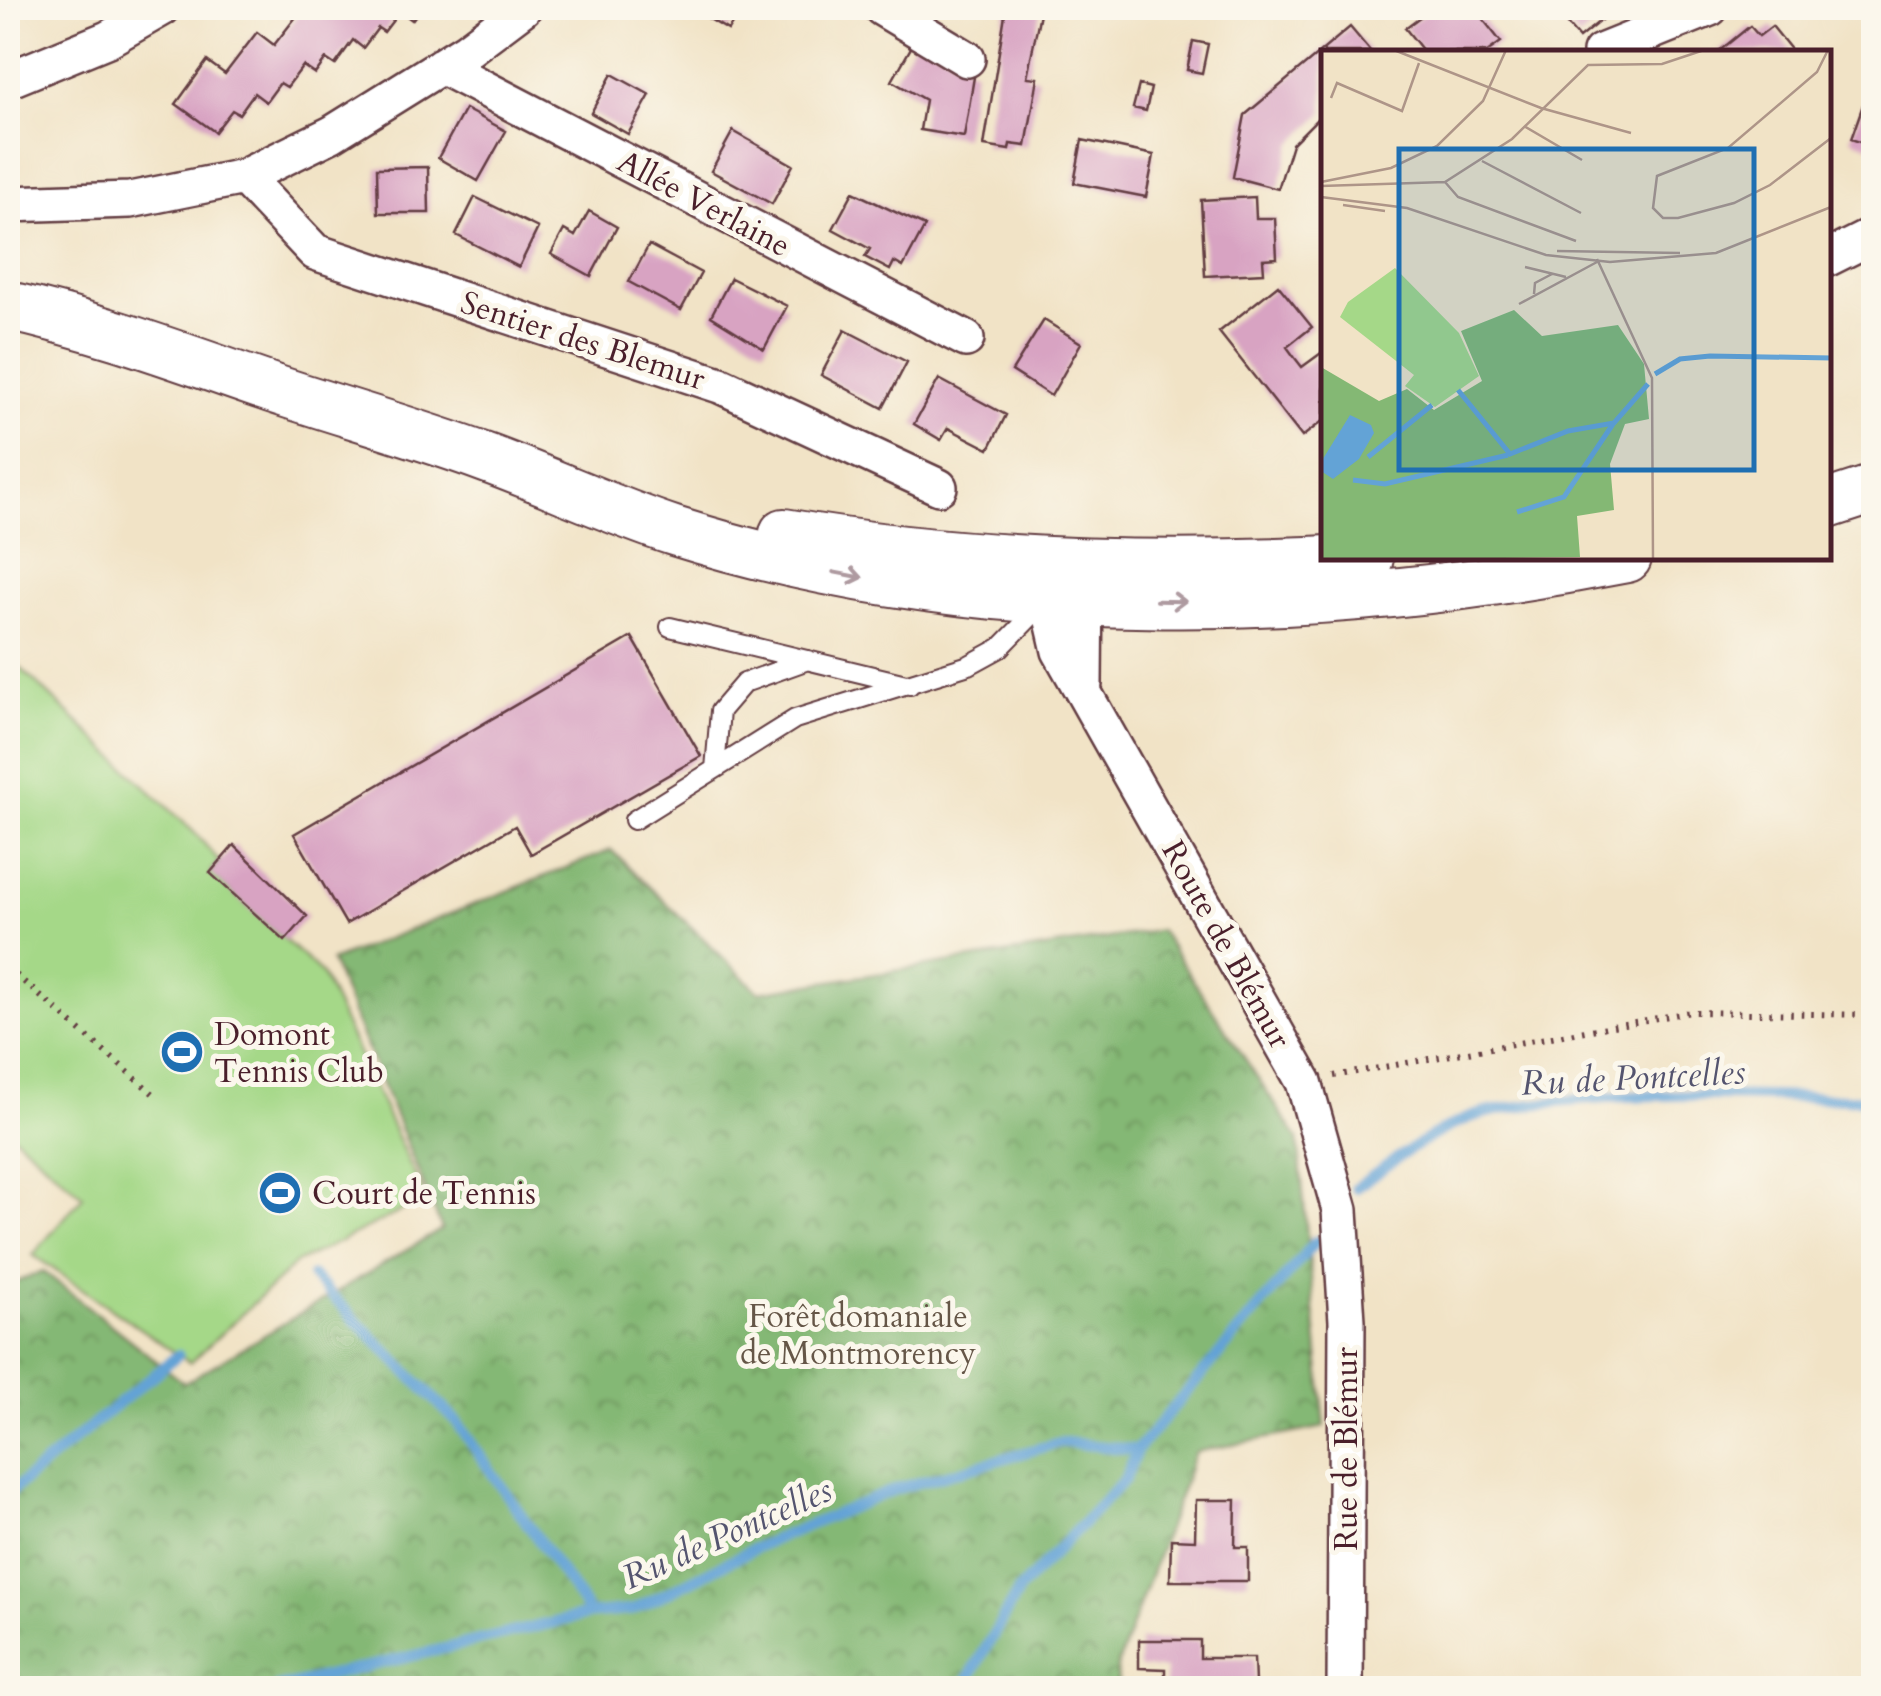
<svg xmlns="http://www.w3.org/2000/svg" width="1881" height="1696" font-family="Cardo,serif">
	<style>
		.forest { fill: url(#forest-crowns); stroke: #676c50; stroke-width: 2.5 }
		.garden { fill: #a5d888; stroke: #787c5a; stroke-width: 2.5 }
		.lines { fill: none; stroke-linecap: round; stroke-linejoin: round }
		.stream { stroke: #63a3d6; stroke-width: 11 }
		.building { fill: #d8a3c2 }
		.lane-casing { stroke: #633c42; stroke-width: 22 }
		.street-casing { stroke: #633c42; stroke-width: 40 }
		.secondary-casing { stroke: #633c42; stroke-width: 52 }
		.path { stroke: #633c42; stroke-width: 6; stroke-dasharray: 2.5 8; stroke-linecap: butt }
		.lane { stroke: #fff; stroke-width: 18 }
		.street { stroke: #fff; stroke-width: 35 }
		.secondary { stroke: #fff; stroke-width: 48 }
		.oneway { stroke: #ae9aa0 }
		.labels { text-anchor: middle; stroke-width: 10; stroke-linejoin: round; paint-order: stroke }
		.street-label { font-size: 32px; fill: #4a1f2b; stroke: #fbf7ec }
		.poi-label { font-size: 32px; fill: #4a1f2b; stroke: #fbf7ec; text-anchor: start }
		.park-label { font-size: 32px; fill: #655647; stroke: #fbf7ec }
		.water-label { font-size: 35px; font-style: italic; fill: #54546f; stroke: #fbf7ec }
		.inset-river { fill: none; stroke: #63a3d6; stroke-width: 5 }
		.inset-road { fill: none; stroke: #ae9588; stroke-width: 2.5 }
		.view { fill: #1f6fb2; fill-opacity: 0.15; stroke: #1f6fb2; stroke-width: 5 }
		.inset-edge { fill: none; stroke: #4a1f2b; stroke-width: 5 }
	</style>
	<defs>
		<pattern id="forest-crowns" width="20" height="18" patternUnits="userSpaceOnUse" patternTransform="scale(2.5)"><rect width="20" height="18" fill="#84b874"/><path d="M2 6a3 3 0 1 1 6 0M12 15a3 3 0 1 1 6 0" fill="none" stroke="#6e955f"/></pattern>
	</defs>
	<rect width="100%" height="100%" fill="#fbf7ec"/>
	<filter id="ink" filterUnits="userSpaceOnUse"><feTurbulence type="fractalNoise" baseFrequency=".01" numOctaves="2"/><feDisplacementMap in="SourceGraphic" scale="20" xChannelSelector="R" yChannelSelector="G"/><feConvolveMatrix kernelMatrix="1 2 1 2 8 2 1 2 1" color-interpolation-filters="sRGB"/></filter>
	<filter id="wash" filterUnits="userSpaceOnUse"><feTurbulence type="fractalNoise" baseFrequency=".0048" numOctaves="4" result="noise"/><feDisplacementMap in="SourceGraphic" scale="40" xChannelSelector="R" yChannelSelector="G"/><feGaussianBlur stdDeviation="2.25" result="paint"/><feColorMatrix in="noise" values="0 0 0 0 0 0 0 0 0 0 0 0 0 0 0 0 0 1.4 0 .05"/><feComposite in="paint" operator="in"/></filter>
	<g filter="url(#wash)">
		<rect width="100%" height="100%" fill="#f1e3c6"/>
		<path class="forest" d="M611,850L759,992L1160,930L1298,1139L1325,1427L1195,1452L1117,1667L1118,1688H8V1286L43,1271L184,1383L442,1229L331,961Z"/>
		<path class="garden" d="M8,656L196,834L219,861L210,872L321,973L426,1199L296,1263L190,1363L33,1255L83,1196L8,1131Z"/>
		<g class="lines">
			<path class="stream" d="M1356,1188C1391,1162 1446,1121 1489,1112C1608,1087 1752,1097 1874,1099
				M312,1276L456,1421L590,1614L633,1610L761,1545L896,1489L1061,1442L1137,1450L1316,1241
				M8,1494L178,1355
				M277,1688L590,1614
				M963,1688L1019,1590L1125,1479L1137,1450"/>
		</g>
		<g id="blocks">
			<path class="building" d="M303,8L323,18L332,8H421L412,20L400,11L384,32L378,28L363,48L353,40L335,65L326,59L315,74L303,66L287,87L280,83L266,102L254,93L239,114L232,110L215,132L176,104L207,61L225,74L257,32L274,45Z
				M691,8H742L728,30Z
				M1006,8H1041L1027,77L1038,78L1026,146L1010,144L1009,150L984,146Z
				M1432,8H1474L1501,42L1487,52H1424L1405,28Z
				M1553,8H1616L1579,38Z
				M1750,26L1759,36L1772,26L1793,52H1718Z
				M1350,27L1371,52H1324V112L1292,144L1278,189L1233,177L1245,115Z
				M916,39L975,71L964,137L920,130L925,100L892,81Z
				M1193,41L1208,44L1202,73L1187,70Z
				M612,74L650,95L628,134L591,113Z
				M1139,85L1151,88L1146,111L1133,108Z
				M1874,94V147L1851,139L1865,99Z
				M465,109L506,131L478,181L438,158Z
				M733,131L793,165L772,204L711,171Z
				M1082,140L1154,155L1146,197L1074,183Z
				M428,167L429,213H378L377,168Z
				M853,192L925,226L903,267L894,262L890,270L865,257L870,249L833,229Z
				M475,197L538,228L519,267L456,235Z
				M1255,197L1256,218H1275L1277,258L1263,259L1264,273L1205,276L1201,200Z
				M589,211L617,227L591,276L551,254L564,230L575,236Z
				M649,245L701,273L681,310L629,282Z
				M731,278L787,306L764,349L711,316Z
				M1278,285L1312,327L1287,347L1295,358L1302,367L1324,351V420L1302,437L1219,332Z
				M1044,320L1081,343L1051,396L1012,371Z
				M845,330L907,362L883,408L821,375Z
				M939,379L1006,415L989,449L948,428L941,440L914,424Z
				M632,637L701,756L531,854L515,826L346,924L294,834Z
				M234,845L307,916L285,941L210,873Z
				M1196,1500H1236L1235,1547H1248V1581H1170L1171,1539L1195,1540Z
				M1139,1640H1200V1658H1254L1255,1683L1165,1688V1669L1139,1668Z"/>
		</g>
	</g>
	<g filter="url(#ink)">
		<use href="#blocks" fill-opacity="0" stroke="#633c42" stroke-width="2.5"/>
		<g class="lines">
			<g class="lane-casing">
				<path id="lane" d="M670,627L910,685
					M715,769L720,711L744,683L808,660
					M634,820L795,719L969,665L1000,648L1040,607"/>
			</g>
			<g class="street-casing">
				<path id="street" d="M882,8L967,59
					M1601,52L1710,8
					M441,66L966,339
					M8,80L108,39L162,8
					M244,177L315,252L720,385L939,487
					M8,204L130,200L244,177L332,134L467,50L523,8
					M1828,258L1874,235
					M1051,575V612L1060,651L1304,1082L1340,1210L1347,1321L1345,1688
					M1084,684L1085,576"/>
			</g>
			<g class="secondary-casing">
				<path id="secondary" d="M8,306C99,326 184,358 271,388C343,412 415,432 486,458C549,481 610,510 674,531C979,627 1317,619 1627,558
					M1828,504L1874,489
					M784,533C974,566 1176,569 1369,558"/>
			</g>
			<path class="path" d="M8,968L157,1097
				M1334,1076L1691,1012L1874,1015"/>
			<use href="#lane" class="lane"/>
			<use href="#street" class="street"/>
			<use href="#secondary" class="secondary"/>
		</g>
		<defs><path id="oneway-shaft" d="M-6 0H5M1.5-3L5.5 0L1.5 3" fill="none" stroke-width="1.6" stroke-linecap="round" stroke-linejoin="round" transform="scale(2.5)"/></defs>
		<g class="oneway">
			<use href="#oneway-shaft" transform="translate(848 575) rotate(11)"/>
			<use href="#oneway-shaft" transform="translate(1171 601) rotate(1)"/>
		</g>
	</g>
	<defs>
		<g id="stadium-disc" transform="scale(2.25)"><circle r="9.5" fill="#1f6fb2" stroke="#fbf7ec"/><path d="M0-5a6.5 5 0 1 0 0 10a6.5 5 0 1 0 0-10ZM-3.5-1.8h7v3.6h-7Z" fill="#fff"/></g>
	</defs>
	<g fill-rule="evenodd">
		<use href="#stadium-disc" x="182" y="1052"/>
		<use href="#stadium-disc" x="280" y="1193"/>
	</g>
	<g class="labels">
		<g class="street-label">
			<text transform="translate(704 203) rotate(28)" y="11">Allée Verlaine</text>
			<text transform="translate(583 340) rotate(18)" y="11">Sentier des Blemur</text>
			<text transform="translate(1227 944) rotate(61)" y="11">Route de Blémur</text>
			<text transform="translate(1346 1449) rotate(-90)" y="11">Rue de Blémur</text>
		</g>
		<g class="poi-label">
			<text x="214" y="1045">Domont<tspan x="214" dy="37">Tennis Club</tspan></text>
			<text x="312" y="1204">Court de Tennis</text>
		</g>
		<g class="park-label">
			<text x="858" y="1327">Forêt domaniale<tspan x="858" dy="37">de Montmorency</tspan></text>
		</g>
		<g class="water-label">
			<text transform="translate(1633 1077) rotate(-3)" y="12">Ru de Pontcelles</text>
			<text transform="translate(727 1533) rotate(-24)" y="12">Ru de Pontcelles</text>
		</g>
	</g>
	<g transform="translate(1321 50)">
		<rect width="510" height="510" fill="#f1e3c6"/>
		<path d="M193,260L221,286L297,275L323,314L328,369L304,374L289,414L293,460L256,466L259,507L0,510V317L58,351L86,339L113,360L161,331L140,281Z" fill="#84b874"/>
		<path d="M74,218L138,283L158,326L114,357L84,336L93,325L19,267L27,252Z" fill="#a5d888"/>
		<path d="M29,365L50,375L53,383L38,409L12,429L0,421V412Z" fill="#63a3d6"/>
		<path class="inset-river" d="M334,324L359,309L389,306L510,308M137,340L189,404L247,381L293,373L327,334M47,407L111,355M32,430L64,434L187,405M196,462L243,447L292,374"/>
		<path class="inset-road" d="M73,0L220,58L310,83M507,0L496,22L407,98L336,126L332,158L342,168H357L413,153L449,135L510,88M10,48L16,33L81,61L98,13M203,76L261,110M161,111L260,163M0,132L70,118L116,96L162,51L185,0M124,132L137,147L255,191M0,136L124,132L191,89L267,15L341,14L383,0M0,147L86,158L225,205L289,212L395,203L510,157M22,155L64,161M236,201L359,203M276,209L331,328L332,510M204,217L245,227M213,244L214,233L231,224M198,254L276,212"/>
		<path class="view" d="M78,99H433V420H78Z"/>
		<rect width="510" height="510" class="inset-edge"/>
	</g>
	<rect width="1881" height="1696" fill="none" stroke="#fbf7ec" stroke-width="40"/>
</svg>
